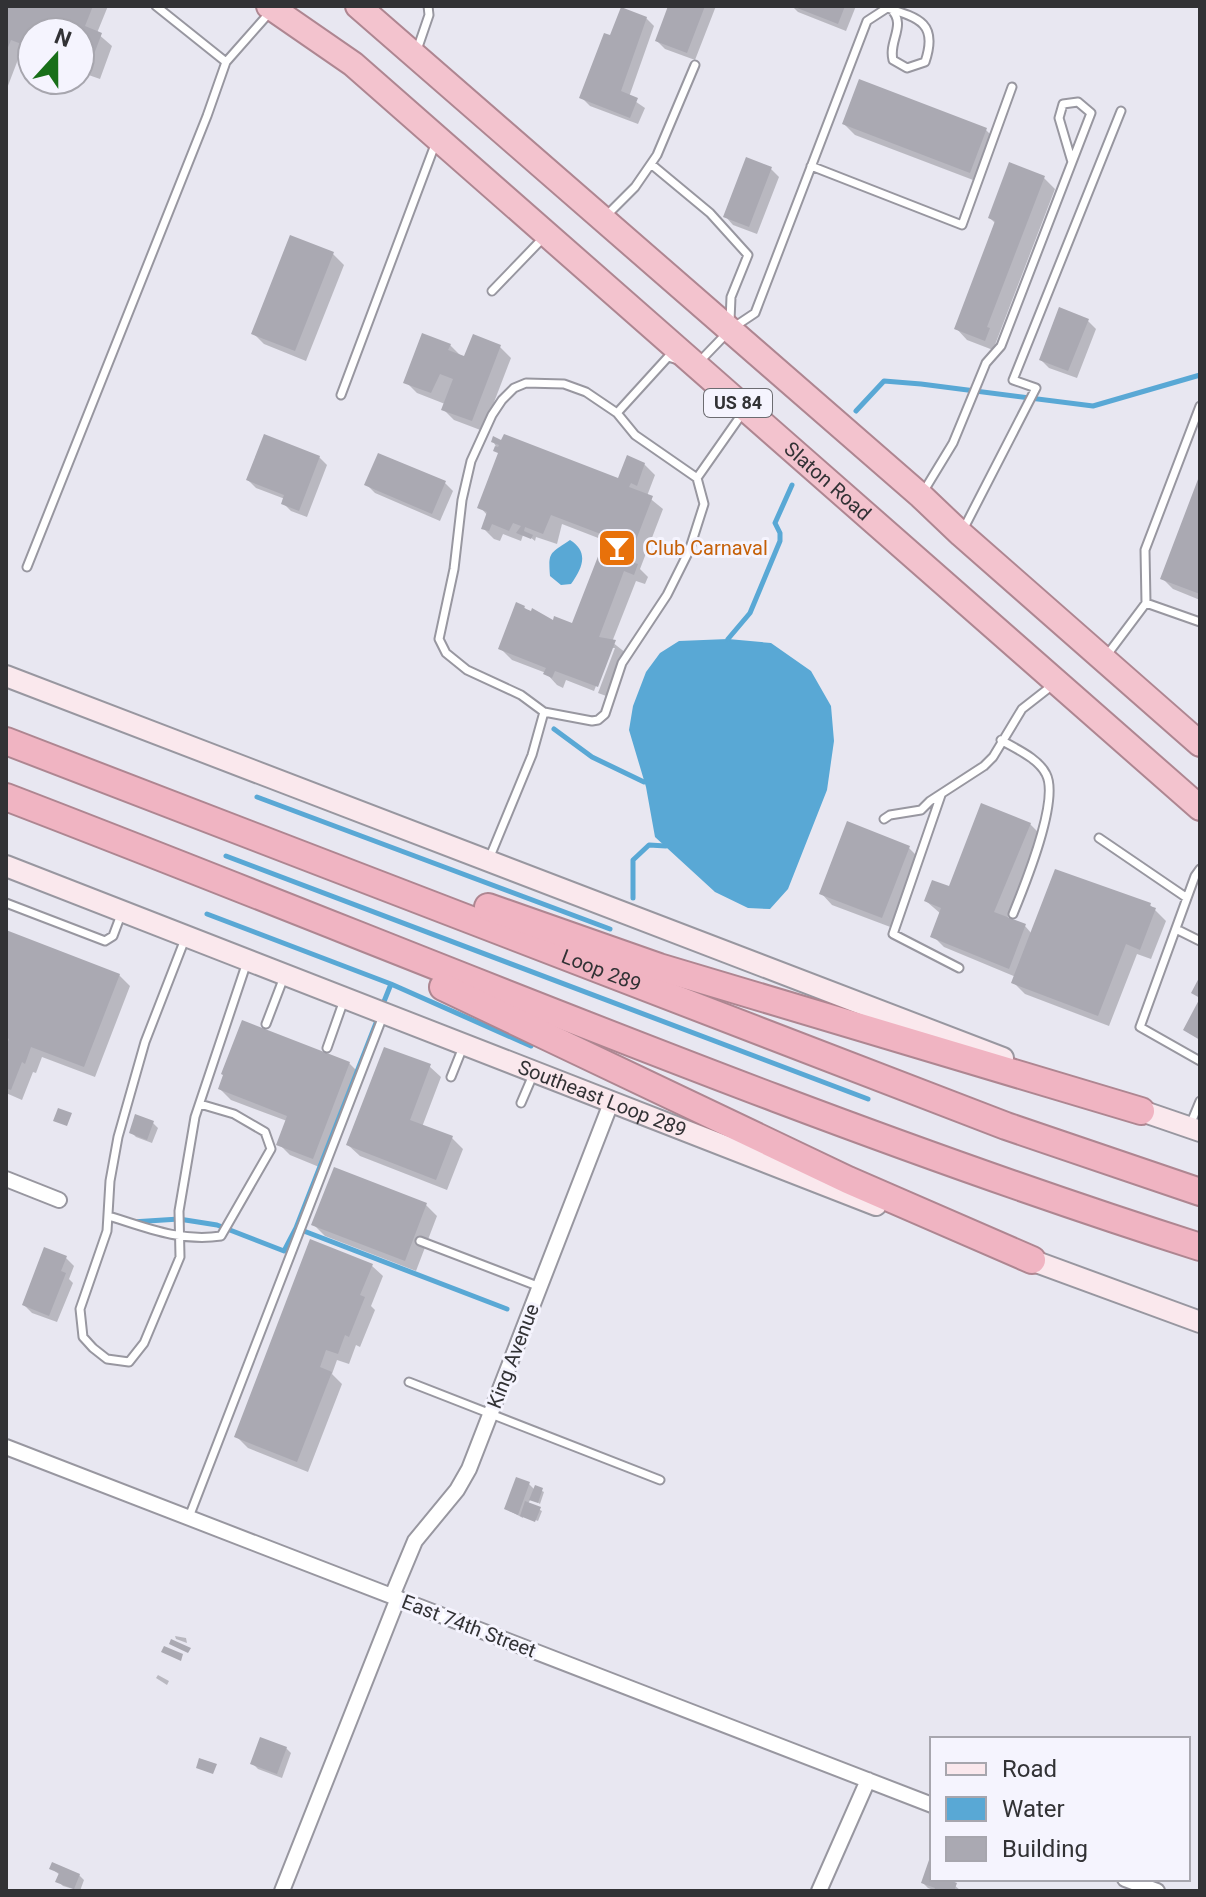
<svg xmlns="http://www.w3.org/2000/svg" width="1206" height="1897" font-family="Roboto,sans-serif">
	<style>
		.water { fill: #59a8d5 }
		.shadow { fill: #0003 }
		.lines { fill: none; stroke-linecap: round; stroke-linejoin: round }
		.stream { stroke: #59a8d5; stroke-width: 5 }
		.building { fill: #aaa9b2 }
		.service-casing { stroke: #9897a0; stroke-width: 11 }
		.minor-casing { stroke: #9897a0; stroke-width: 18 }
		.secondary-casing { stroke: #9897a0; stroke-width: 24 }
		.trunk-casing { stroke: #ae8691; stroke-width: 28 }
		.motorway-casing { stroke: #ae8691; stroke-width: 30 }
		.service { stroke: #fff; stroke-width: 7 }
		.minor { stroke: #fff; stroke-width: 14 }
		.secondary { stroke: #fae8ed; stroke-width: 20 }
		.trunk { stroke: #f3c3ce; stroke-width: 24 }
		.motorway { stroke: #f0b4c2; stroke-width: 26 }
		.labels { text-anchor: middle; stroke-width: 6; stroke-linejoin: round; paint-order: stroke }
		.shield { fill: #f5f4fe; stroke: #6c6c71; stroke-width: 2 }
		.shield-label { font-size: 18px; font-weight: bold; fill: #323235 }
		.street-label { font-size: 20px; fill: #323235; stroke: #f5f4fe }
		.food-label { font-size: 20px; fill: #c56008; stroke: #f5f4fe; text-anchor: start }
	</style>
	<rect width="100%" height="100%" fill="#e8e7f1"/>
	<path class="water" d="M570,540C589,552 583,567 571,584L561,585L550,576C548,551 550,554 570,540Z
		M728,639L771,643L811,671L831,706L834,741L827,790L788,889L770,909L748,908L715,892L655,837L646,787L629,730L633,706L646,672L660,653L679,641Z"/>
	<path class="shadow" d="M6,6H108L97,33L112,46L100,79L80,72V32H32V53L22,49L6,91Z
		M670,6H716L695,60L665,49L657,41Z
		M792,6H856L846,31L798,12Z
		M646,18L654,26L629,97L645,108L638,124L590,106L582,98L612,38Z
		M844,124L986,130L997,141L981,183L855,135Z
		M771,169L779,177L757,234L733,225L725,216Z
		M1044,178L1055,189L993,350L967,340L956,328L996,224L990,218Z
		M333,254L344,265L306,361L264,344L253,333Z
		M1088,321L1096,329L1077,378L1049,368L1041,360Z
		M450,345L462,357L500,347L511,358L483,431L454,420L443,409L445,404L417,393L406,382Z
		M493,441L619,480L644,464L655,475L647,496L663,509L640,569L648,577L645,584L636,581L612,642L626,653L609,697L598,693L615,648H611L594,691L566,680L563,688L557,685L546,673L512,660L501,649L524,607L529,613L554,622L574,626L606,541L562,524L557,544L536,537L535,541L524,532L521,541L503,534L500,541L494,539L483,528L488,516L480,507L500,454Z
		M319,457L327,465L307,517L291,511L283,503L285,499L256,488L248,480Z
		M1200,479V600L1173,589L1162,578Z
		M445,483L453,491L440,521L375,493L367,485Z
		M1030,824L1041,835L1007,919L1025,926L1032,934L1150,905L1166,921L1151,959L1137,954L1109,1026L1025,994L1014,983L1016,977L944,947L933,936L941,914L926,901L950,889Z
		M909,848L920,859L893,928L832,905L821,893Z
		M6,932L119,975L130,986L95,1077L42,1057L36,1073L33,1072L22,1100L6,1093V1053L9,1044L6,1043Z
		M349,1063L360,1074L324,1169L290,1155L279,1144L287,1121L231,1100L220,1089Z
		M429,1066L441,1077L422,1127L452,1138L463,1149L447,1190L360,1156L348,1145Z
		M153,1123L158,1128L152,1143L136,1137L131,1132Z
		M426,1205L437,1216L416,1271L325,1236L314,1225Z
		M66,1258L74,1266L69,1279L73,1283L57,1322L32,1313L24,1305Z
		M371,1265L383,1276L371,1306L375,1310L360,1347L356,1345L349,1364L337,1360L332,1374L342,1384L308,1472L248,1448L237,1437Z
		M529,1484L535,1490L536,1488L544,1492L540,1504L531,1498L528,1504L542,1511L538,1521L523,1515V1518L506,1509Z
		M175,1636L186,1638L187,1643L176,1639Z
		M158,1675L169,1681L167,1685L156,1678Z
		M286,1748L291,1753L282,1778L258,1769L253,1764Z
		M932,1863V1879H955L953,1884L961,1891H936L928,1888L923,1883Z
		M52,1869L79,1875L84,1880L80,1891L63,1886L58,1881L60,1875Z"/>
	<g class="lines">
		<path class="stream" d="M856,411L884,381L921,384L1093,406L1200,375
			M728,639L750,613L780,541V533L775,523L792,485
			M554,729L592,757L644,782
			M257,797L610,929
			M226,856L868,1099
			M633,898V860L649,845L666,846
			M207,914L391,984
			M381,1009L391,984L531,1046
			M378,1018L296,1228L507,1309
			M132,1222L179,1219L217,1225L284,1251L296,1228"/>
	</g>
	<path class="building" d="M6,6H93L85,26L102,33L88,70L80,66V32H32V48L11,40L6,52Z
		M668,6H705L687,53L655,41Z
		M792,6H845L838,24Z
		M621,7L647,17L621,91L638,98L630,118L579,98L604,33L610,35Z
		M859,79L987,128L970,173L842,124Z
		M746,157L772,167L749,227L723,217Z
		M1009,162L1045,176L987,327L990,328L985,341L954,329L995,221L988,218Z
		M290,235L334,252L295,351L251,334Z
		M1059,307L1089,319L1068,371L1039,360Z
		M422,333L451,344L448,350L464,356L473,334L501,345L472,421L441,410L453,379L440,374L431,393L403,383Z
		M264,434L320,456L299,511L281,504L284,495L246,480Z
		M504,434L618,478L627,455L645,463L637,486L631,483L629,487L653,496L628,561L638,564L634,575L624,571L599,637L616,640L598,687L555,671L552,678L543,674L546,668L498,649L516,602L525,606L524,608L531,611L532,608L553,620L554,616L572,623L606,536L551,515L543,534L525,527L524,531L533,535L531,539L516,533L521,526L513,523L509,531L492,524L489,531L481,529L487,512L477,508L498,453L493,451L495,446L498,447L499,445L491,442L493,436L501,440Z
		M378,453L446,481L432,514L364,485Z
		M1200,474V594L1160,579Z
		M981,803L1031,823L994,912L1026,924L1009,969L930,937L941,908L924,901L932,880L949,886Z
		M847,821L910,846L882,918L819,894Z
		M1055,869L1151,903L1150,906L1156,908L1140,950L1126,944L1098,1016L1011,983Z
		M6,930L120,974L84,1067L31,1047L25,1064L22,1062L11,1090L6,1088V1047L9,1039L6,1037Z
		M1200,976V1040L1183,1030L1200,998L1191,993Z
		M242,1020L350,1062L313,1159L276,1145L287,1116L218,1089L223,1075L221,1074Z
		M384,1047L431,1064L410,1120L453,1136L436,1180L346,1145Z
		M58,1108L72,1113L67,1126L53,1121Z
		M135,1114L154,1121L147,1140L129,1133Z
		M334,1167L427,1203L405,1261L311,1225Z
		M310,1239L373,1264L360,1295L365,1297L349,1337L345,1335L338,1354L326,1350L320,1367L332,1372L297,1462L234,1437Z
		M44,1247L67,1256L61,1271L66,1273L49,1316L22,1305Z
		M516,1477L530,1482L518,1515L504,1509Z
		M535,1485L543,1488L538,1503L529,1500Z
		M525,1501L541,1507L535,1522L520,1516Z
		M171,1639L191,1648L188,1653L169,1644Z
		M164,1646L183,1654L181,1661L161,1652Z
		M260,1737L287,1747L277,1774L250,1764Z
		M199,1758L217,1764L213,1774L196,1768Z
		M929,1860H932V1879H947L957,1883L954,1891H934L935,1888L921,1883Z
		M52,1862L80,1874L74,1889L55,1882L59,1873L49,1869Z"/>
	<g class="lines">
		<g class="service-casing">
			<path id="service" d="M156,6L226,62
				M417,50L429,15L428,6
				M651,164L710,213L748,255L731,297L730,321
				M811,166L962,225L1012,87
				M607,215L635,187L657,155L695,65
				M492,291L545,236
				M734,327L755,313L867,21L887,8C920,18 938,24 925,62L907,68L893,60C888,41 907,25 891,9
				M700,361L728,332
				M341,395L436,142
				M617,413L668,357L678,360
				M697,478L744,411
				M922,494L953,443L986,363L1001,346L1091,113L1078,102L1063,104L1059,118L1072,162
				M964,528L1036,388L1013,380L1121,111
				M27,567L207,116L226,62L271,11
				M1146,603L1145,550L1200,406
				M1107,655L1146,603L1200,622
				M1001,740C1016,749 1038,758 1046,774C1060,800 1024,887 1013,914
				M941,795L893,934L959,968
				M884,819L890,815L921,810L930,801L984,766L993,757L1022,709L1054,684
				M1099,838L1187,898
				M489,859L532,755L544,712L521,695L467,670L446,653L439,639L454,569L462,500L471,461L492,415L502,400L514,388L526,383L564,384L586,392L617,413L635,435L697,478L704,504L689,551L667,595L622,663L605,714L598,720L592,721L544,712
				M1200,869L1195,876L1140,1027L1200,1061
				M6,903L105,941L113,936L122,912
				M1176,929L1200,941
				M185,939L145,1042L118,1137L110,1181L107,1231L80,1309L83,1337L93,1348L107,1359L129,1362L144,1343L180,1257L179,1211L195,1117L247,962
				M266,1024L284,977
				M327,1048L344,1000
				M451,1077L463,1047
				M521,1103L533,1075
				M1190,1125L1200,1101
				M109,1216C147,1228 181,1242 221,1236L271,1149L265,1132L234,1114L200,1104
				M420,1241L540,1287
				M409,1382L660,1480
				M189,1517L383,1016"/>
		</g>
		<g class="minor-casing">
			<path id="minor" d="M6,1179L59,1200
				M6,1447L932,1805
				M392,1596L415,1541L457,1490L469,1469L611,1103
				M1125,1879L1157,1891
				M282,1891L398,1598
				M819,1891L868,1780"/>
		</g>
		<g class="secondary-casing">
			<g id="secondary">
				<path d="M6,676L1003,1058"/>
				<path id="s1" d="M6,866L876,1205"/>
				<path d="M1130,1107L1200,1131"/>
				<path d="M1020,1256L1200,1322"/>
			</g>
		</g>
		<g class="trunk-casing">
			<g id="trunk">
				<path id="s2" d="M269,6L353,64L1200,808"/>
				<path d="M358,6L921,496L961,534L1200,744"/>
			</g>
		</g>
		<g class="motorway-casing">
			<g id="motorway">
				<path id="s3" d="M6,741L1006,1126L1200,1192"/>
				<path d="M6,797C403,949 795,1118 1200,1247"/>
				<path d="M488,907L659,967L1141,1111"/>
				<path d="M443,987L848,1180L1032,1260"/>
			</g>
		</g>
		<use href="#service" class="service"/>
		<use href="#minor" class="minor"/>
		<use href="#secondary" class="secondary"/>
		<use href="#trunk" class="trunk"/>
		<use href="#motorway" class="motorway"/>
	</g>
	<defs>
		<g id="bar-square" transform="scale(2)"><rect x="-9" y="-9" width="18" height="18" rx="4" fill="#e8710a" stroke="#f5f4fe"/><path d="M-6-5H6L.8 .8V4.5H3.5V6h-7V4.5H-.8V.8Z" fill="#fff"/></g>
	</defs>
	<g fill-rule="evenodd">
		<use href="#bar-square" x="617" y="548"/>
	</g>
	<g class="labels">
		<rect class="shield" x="704" y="389" width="68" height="28" rx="6"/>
		<g class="shield-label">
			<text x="738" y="409">US 84</text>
		</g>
		<g class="street-label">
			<text dy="7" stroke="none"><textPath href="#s2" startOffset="734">Slaton Road</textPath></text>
			<text dy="7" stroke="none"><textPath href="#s3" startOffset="638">Loop 289</textPath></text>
			<text dy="7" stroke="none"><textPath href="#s1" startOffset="640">Southeast Loop 289</textPath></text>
			<text transform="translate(513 1356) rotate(-69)" y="7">King Avenue</text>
			<text transform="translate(469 1626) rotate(21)" y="7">East 74th Street</text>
		</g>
		<g class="food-label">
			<text x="645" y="555">Club Carnaval</text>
		</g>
	</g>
	<rect width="1206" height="1897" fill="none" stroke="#323235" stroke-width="16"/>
	<rect x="930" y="1737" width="260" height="144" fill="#f5f4fe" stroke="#a7a6ae" stroke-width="2"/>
	<rect x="946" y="1763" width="40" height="12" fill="#fae8ed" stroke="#a7a6ae" stroke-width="2"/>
	<text x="1002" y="1777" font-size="24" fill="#323235">Road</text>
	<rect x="946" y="1797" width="40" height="24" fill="#59a8d5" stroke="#a7a6ae" stroke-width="2"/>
	<text x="1002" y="1817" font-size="24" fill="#323235">Water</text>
	<rect x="946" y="1837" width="40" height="24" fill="#aaa9b2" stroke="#a7a6ae" stroke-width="2"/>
	<text x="1002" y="1857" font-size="24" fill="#323235">Building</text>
	<g transform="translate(56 56) rotate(21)"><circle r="38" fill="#f5f4fe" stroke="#a7a6ae" stroke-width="2"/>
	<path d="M0-6L14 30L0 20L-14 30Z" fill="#186f19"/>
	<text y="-12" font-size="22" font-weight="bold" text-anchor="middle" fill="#323235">N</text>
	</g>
</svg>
